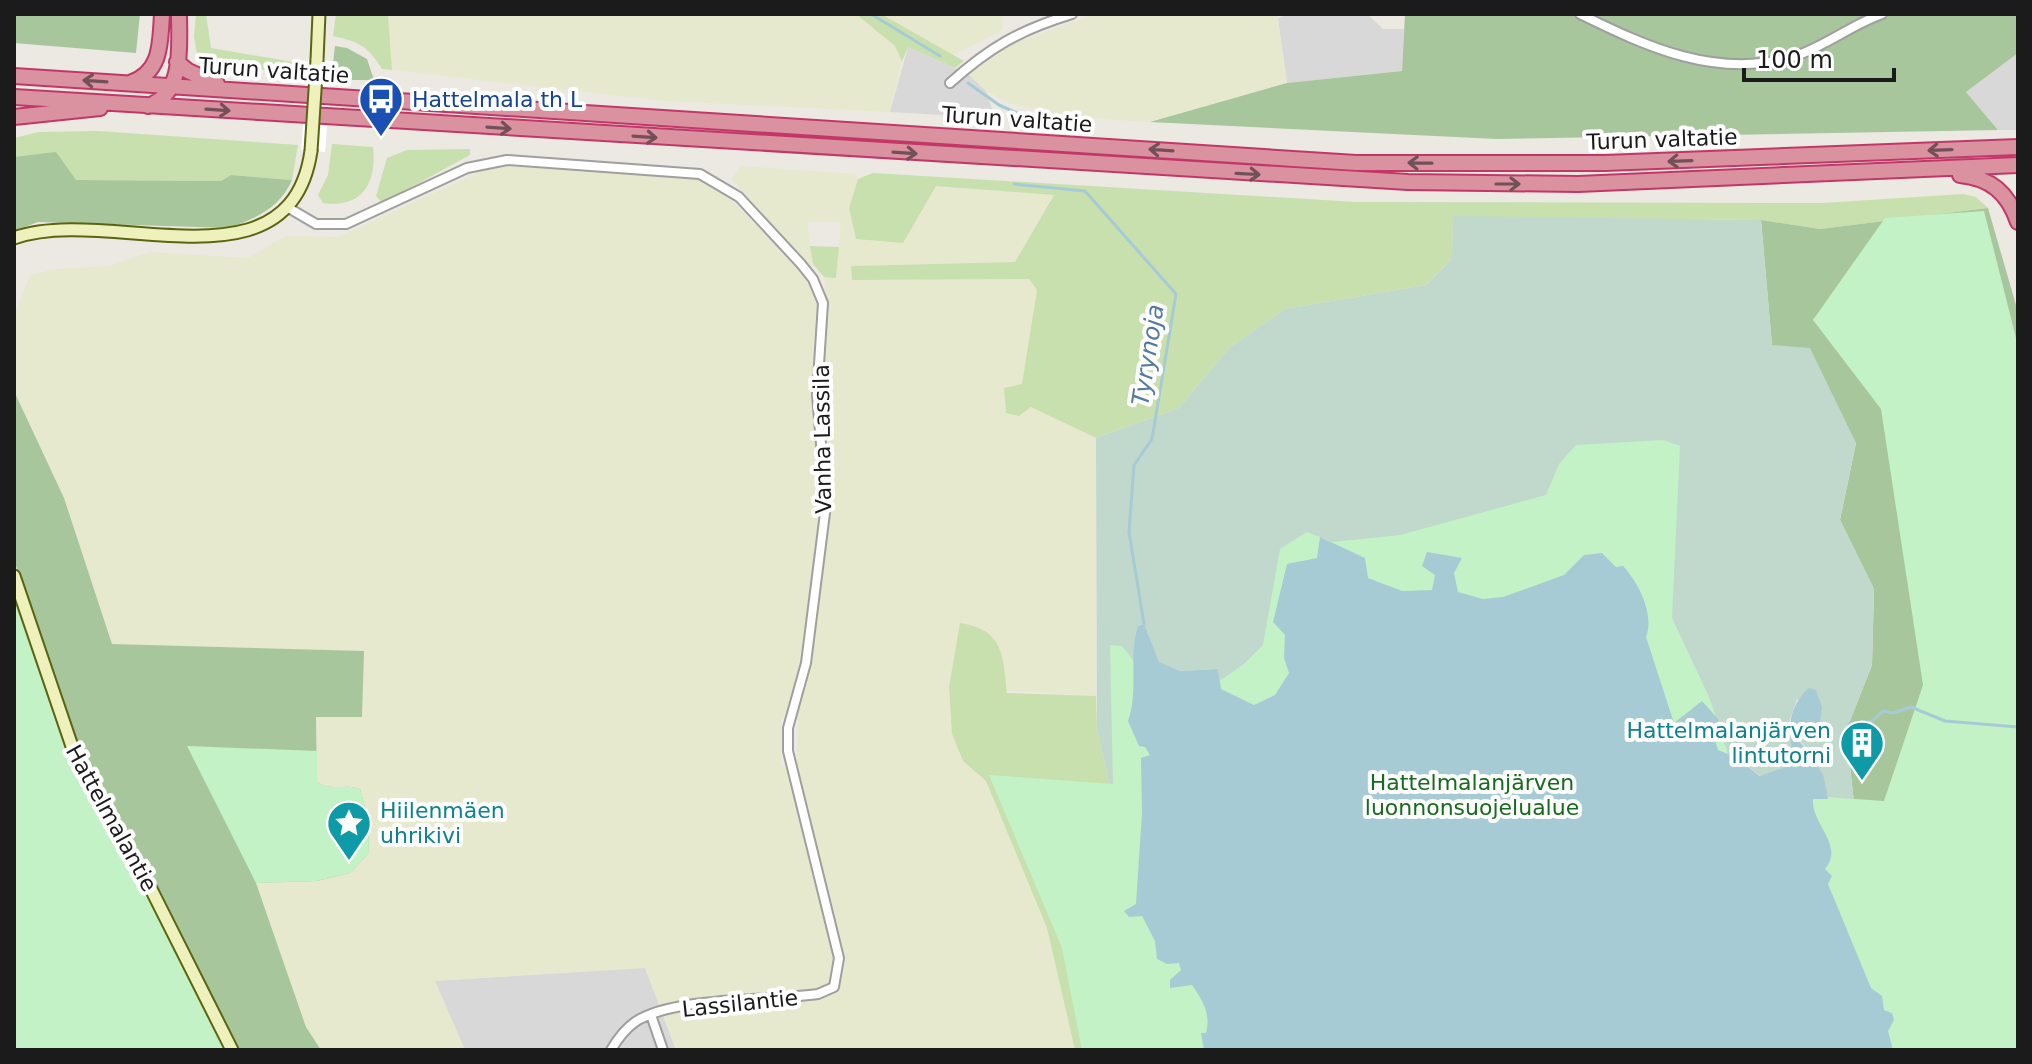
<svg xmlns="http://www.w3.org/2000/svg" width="2032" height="1064" font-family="'DejaVu Sans',sans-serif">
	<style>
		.residential { fill: #d9d8d8 }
		.farmland { fill: #e7e9cf; fill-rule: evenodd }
		.grass { fill: #c7e0ad }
		.forest { fill: #a8c69c }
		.wetland { fill: #c1d8cd }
		.park { fill: #c3f2c6 }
		.water { fill: #a7cbd4 }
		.pier { fill: #fff }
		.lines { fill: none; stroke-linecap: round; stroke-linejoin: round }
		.stream { stroke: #a7cbd4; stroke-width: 3 }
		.street-casing { stroke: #9f9f9f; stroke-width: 12 }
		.secondary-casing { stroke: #5b6411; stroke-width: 15 }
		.highway-casing { stroke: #c13868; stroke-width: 18 }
		.street { stroke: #fff; stroke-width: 8 }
		.secondary { stroke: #eef1bb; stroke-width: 11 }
		.highway { stroke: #db92a0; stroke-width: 14 }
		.secondary-bridge-casing { stroke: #5b6411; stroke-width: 15; stroke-linecap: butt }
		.secondary-bridge { stroke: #eef1bb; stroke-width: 11 }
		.oneway { stroke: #715157 }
		.labels { text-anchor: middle; stroke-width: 8; stroke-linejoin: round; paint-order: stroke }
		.street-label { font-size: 22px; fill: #1b1b1b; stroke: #fff }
		.transit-label { font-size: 22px; fill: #164399; stroke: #fff; text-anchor: start }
		.culture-label { font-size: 22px; fill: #0d838f; stroke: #fff; text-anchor: end }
		.park-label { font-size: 22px; fill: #186b1e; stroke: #fff }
		.water-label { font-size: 24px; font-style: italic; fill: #547a9f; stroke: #fff }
	</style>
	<rect width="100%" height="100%" fill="#ece8e2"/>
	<path class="residential" d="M1290,14H1367L1383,29H1404L1402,71L1287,83L1278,18Z
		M908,47L968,74L986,91L995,118L890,112Z
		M2018,53V130H1998L1966,92Z
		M646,967L676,1050H465L434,981Z"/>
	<path class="farmland" d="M388,14H856L896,46L902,61L890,112L665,101L392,70Z
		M881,14H1002L1003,30L951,56Z
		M1096,14H1277L1287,83L1150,122L1074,117L1011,104L986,91L969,74L980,61L1014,43Z
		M512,166L678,175L714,182L811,282L820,310L813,352L814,426L824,427L820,391L828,314L824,277L836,278L841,222H807L813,264L810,268L732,179L740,166L855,174L858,179L849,208L903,243L935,185L1055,195L1015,262L851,266L853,280L1029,279L1037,290L1022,385L1004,388L1031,407L1096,438V696L949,687L952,734L963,761L986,781L1047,928L1075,1050H676L645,968L435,981L465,1050H321L306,1027L256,883L317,881L349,873L369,853L368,818L353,786L327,789L317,782L316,717L364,651L112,644L64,498L14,391V316L30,275L56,269L109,266L150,252L248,258L285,236L338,237L486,169ZM781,717H798L797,765L781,767Z"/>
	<path class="grass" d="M196,14H206L211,48L293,62L300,73L229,67L197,54L194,37Z
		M336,14H388L392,70L382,69C369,47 358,41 333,36Z
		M856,14H881L964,61L955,68L908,47L902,61L895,46Z
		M98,131L298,145L292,180L231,175L221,181L76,180L14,157V138L39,132Z
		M332,144L373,147C377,183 362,209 323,203L318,195L328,175Z
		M470,149V155L382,203L376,196L387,158L407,150Z
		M873,173L1356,202L1823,203L1963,194L1976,197L1988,208L1820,229L1761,220L1453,217L1452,259L1426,285L1285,309L1229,348L1179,408L1096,438L1031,407L1019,416L1006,413L1004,388L1022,384L1037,290L1029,279L852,280L851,266L1015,262L1054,195L936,186L903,243L856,239L849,208L858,179Z
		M810,246L839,247L836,278L824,277L813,264Z
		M960,623C1004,630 1003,655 1007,693L1096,696L1097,727L1115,812L1127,1050H1075L1047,928L986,781L963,761L952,734L949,687Z"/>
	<path class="forest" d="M14,14H140L136,53L14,43Z
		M1405,14H2018V53L1966,92L1998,130L1497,139L1150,122L1287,83L1402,71Z
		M335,46L347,48L367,59L374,80H331Z
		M56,152L76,180L221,181L231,175L292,180C280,208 256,218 229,228L38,222L14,231V157Z
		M1988,208L2018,312V1050L1856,820L1846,731L1872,665L1874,589L1840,520L1856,443L1772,345L1761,220L1820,229Z
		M14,391L64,498L112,644L364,651L362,717H316L317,782C332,792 345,783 360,789L368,818L369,853L350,873L317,881L256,883L306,1027L321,1050H238L172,917L82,761L67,721L14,560Z"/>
	<path class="wetland" d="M1453,216L1761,220L1772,345L1810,348L1856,443L1840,520L1874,589L1872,665L1846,731L1856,820L1893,1050L1809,752L1799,739L1819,731V714L1797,699L1788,726L1793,764L1761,776L1735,757L1286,635L1221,689L1218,669L1180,671L1158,662L1144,624L1138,626L1135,702L1115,812L1097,727L1096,438L1179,408L1229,348L1285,309L1426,285L1452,259Z"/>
	<path class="park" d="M1984,211L2018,346V1050H1082L1062,948L989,775L1113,784L1110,645L1122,646L1160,694L1202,693L1244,664L1263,645L1280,549L1307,532L1333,542L1400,535L1546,495L1559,464L1576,445L1663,440L1680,446L1672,618L1710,699L1740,791L1884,801L1923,685L1881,409L1813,320L1885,218Z
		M14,592L73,765L155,907L226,1050H14Z
		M187,746L317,751V782C332,792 345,783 360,789L368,818L369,853L350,873L316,881L256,883Z"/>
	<path class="water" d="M1320,537L1365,558L1368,578L1402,591L1432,590L1435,575L1422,566L1427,552L1462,558L1454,573L1458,592L1483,599L1503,597L1564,575L1584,555L1602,553L1616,567L1623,566C1638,582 1655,614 1646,637L1674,723L1702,701L1719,720L1712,731L1718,750L1735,757L1760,776L1793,764C1789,734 1785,709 1809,688L1816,690L1822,707L1819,731L1799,740L1823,774L1828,799H1813C1811,824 1845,845 1825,869L1832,876L1828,884L1871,988L1882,996L1884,1010L1892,1013L1894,1020L1888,1031L1893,1050H1204L1201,1033H1206C1211,1014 1203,1001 1192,985L1170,988V980L1181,970L1179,963L1167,964L1157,959L1155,941L1142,916L1129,917L1124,911L1136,904L1142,813L1141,758L1150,755L1145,747L1139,746L1128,721C1139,690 1128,658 1138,626L1144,624L1159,662L1180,671L1218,669L1221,689L1254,705L1275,695L1289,673L1284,658L1285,635L1273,622L1287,564L1317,558Z"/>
	<path class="pier" d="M308,59L332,61L325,152L301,150Z"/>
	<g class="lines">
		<path class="stream" d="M871,14L940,56
			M968,83L999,105L1022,115
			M1014,184L1085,191L1176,294L1152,439L1134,465L1129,532L1144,624
			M1849,724L1872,721L1883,711L1893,713L1911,707L1945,721L2018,727"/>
		<g class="street-casing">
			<path id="street" d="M1580,14C1647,47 1716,79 1793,57C1824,47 1851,25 1882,14
				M950,83C990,47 1020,30 1072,14
				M287,207L316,224H346L467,168L507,160L700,174L739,197L801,264L813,279L823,303L817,395L826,505L806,663L788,728V751L839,958L834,987L818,994C770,1001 674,996 635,1022C625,1029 617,1040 611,1050
				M651,1015L663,1050"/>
		</g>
		<g class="secondary-casing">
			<path id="secondary" d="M317,60L319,14
				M14,238C109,204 290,296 311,151
				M14,576L77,761L151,889L232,1050"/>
		</g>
		<g class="highway-casing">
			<path id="highway" d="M177,62L188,71L217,84
				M14,76L1356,163H1605L2018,147
				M130,83C162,72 160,43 162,14
				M14,97L1408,182L1578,184L2018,165
				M148,106C185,93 179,46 179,14
				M14,117L100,108
				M1960,175C1991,178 2008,193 2018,222"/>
		</g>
		<use href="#street" class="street"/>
		<use href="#secondary" class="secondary"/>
		<use href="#highway" class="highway"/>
		<g class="secondary-bridge-casing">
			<path id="secondary-bridge" d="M311,151L317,60"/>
		</g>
		<use href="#secondary-bridge" class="secondary-bridge"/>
	</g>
	<defs><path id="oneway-shaft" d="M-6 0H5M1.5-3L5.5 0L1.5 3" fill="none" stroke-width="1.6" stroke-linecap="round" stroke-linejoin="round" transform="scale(2)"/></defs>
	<g class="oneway">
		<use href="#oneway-shaft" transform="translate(95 81) rotate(-176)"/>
		<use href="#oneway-shaft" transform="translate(218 110) rotate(4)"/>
		<use href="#oneway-shaft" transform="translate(499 128) rotate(4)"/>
		<use href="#oneway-shaft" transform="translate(645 137) rotate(4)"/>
		<use href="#oneway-shaft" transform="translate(1161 150) rotate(-176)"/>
		<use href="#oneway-shaft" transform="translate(1940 150) rotate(178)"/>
		<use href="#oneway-shaft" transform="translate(905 153) rotate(4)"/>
		<use href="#oneway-shaft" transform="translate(1680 161) rotate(178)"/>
		<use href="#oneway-shaft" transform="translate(1420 163) rotate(-179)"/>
		<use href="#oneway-shaft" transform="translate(1248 174) rotate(3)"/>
		<use href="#oneway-shaft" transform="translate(1508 184)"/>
	</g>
	<defs>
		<g id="bus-pin" transform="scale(2.3)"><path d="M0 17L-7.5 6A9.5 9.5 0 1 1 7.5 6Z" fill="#1a4fb4" stroke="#fff"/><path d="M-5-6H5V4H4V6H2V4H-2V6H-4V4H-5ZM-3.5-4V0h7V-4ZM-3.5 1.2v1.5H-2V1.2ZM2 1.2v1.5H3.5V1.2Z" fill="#fff"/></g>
		<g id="building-pin" transform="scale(2.3)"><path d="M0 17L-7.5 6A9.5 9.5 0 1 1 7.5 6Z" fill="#0f9aa8" stroke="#fff"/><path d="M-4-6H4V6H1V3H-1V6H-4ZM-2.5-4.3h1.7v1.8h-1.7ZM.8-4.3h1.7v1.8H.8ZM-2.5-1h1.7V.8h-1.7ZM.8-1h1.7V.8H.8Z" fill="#fff"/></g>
		<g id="sight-pin" transform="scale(2.3)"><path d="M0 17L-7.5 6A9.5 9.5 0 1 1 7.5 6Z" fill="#0f9aa8" stroke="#fff"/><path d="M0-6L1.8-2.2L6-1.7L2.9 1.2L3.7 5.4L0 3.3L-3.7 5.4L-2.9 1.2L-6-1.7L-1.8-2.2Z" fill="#fff"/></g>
	</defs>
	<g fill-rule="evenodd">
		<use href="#bus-pin" x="381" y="99"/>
		<use href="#building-pin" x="1862" y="743"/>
		<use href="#sight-pin" x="349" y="823"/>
	</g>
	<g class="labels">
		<g class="street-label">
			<text transform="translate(274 70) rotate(4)" y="8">Turun valtatie</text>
			<text transform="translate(1017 119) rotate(4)" y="8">Turun valtatie</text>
			<text transform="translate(1662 139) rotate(-2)" y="8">Turun valtatie</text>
			<text transform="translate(822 439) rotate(-91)" y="8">Vanha Lassila</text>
			<text transform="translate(112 818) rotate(61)" y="8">Hattelmalantie</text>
			<text transform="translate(740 1003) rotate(-6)" y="8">Lassilantie</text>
		</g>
		<g class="transit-label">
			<text x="412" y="107">Hattelmala th L</text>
		</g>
		<g class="culture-label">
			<text x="1831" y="738">Hattelmalanjärven<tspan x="1831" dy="25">lintutorni</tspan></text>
			<text x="380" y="818" text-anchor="start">Hiilenmäen<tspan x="380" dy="25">uhrikivi</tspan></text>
		</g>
		<g class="park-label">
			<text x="1472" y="790">Hattelmalanjärven<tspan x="1472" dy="25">luonnonsuojelualue</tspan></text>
		</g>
		<g class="water-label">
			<text transform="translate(1148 355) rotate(-81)" y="8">Tyrynoja</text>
		</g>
	</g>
	<rect width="2032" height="1064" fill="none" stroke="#1b1b1b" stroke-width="32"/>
	<path d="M1744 68v12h150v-12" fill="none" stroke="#1b1b1b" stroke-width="4"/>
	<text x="1756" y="68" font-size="24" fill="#1b1b1b" stroke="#ffffff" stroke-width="6" paint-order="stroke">100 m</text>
</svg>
